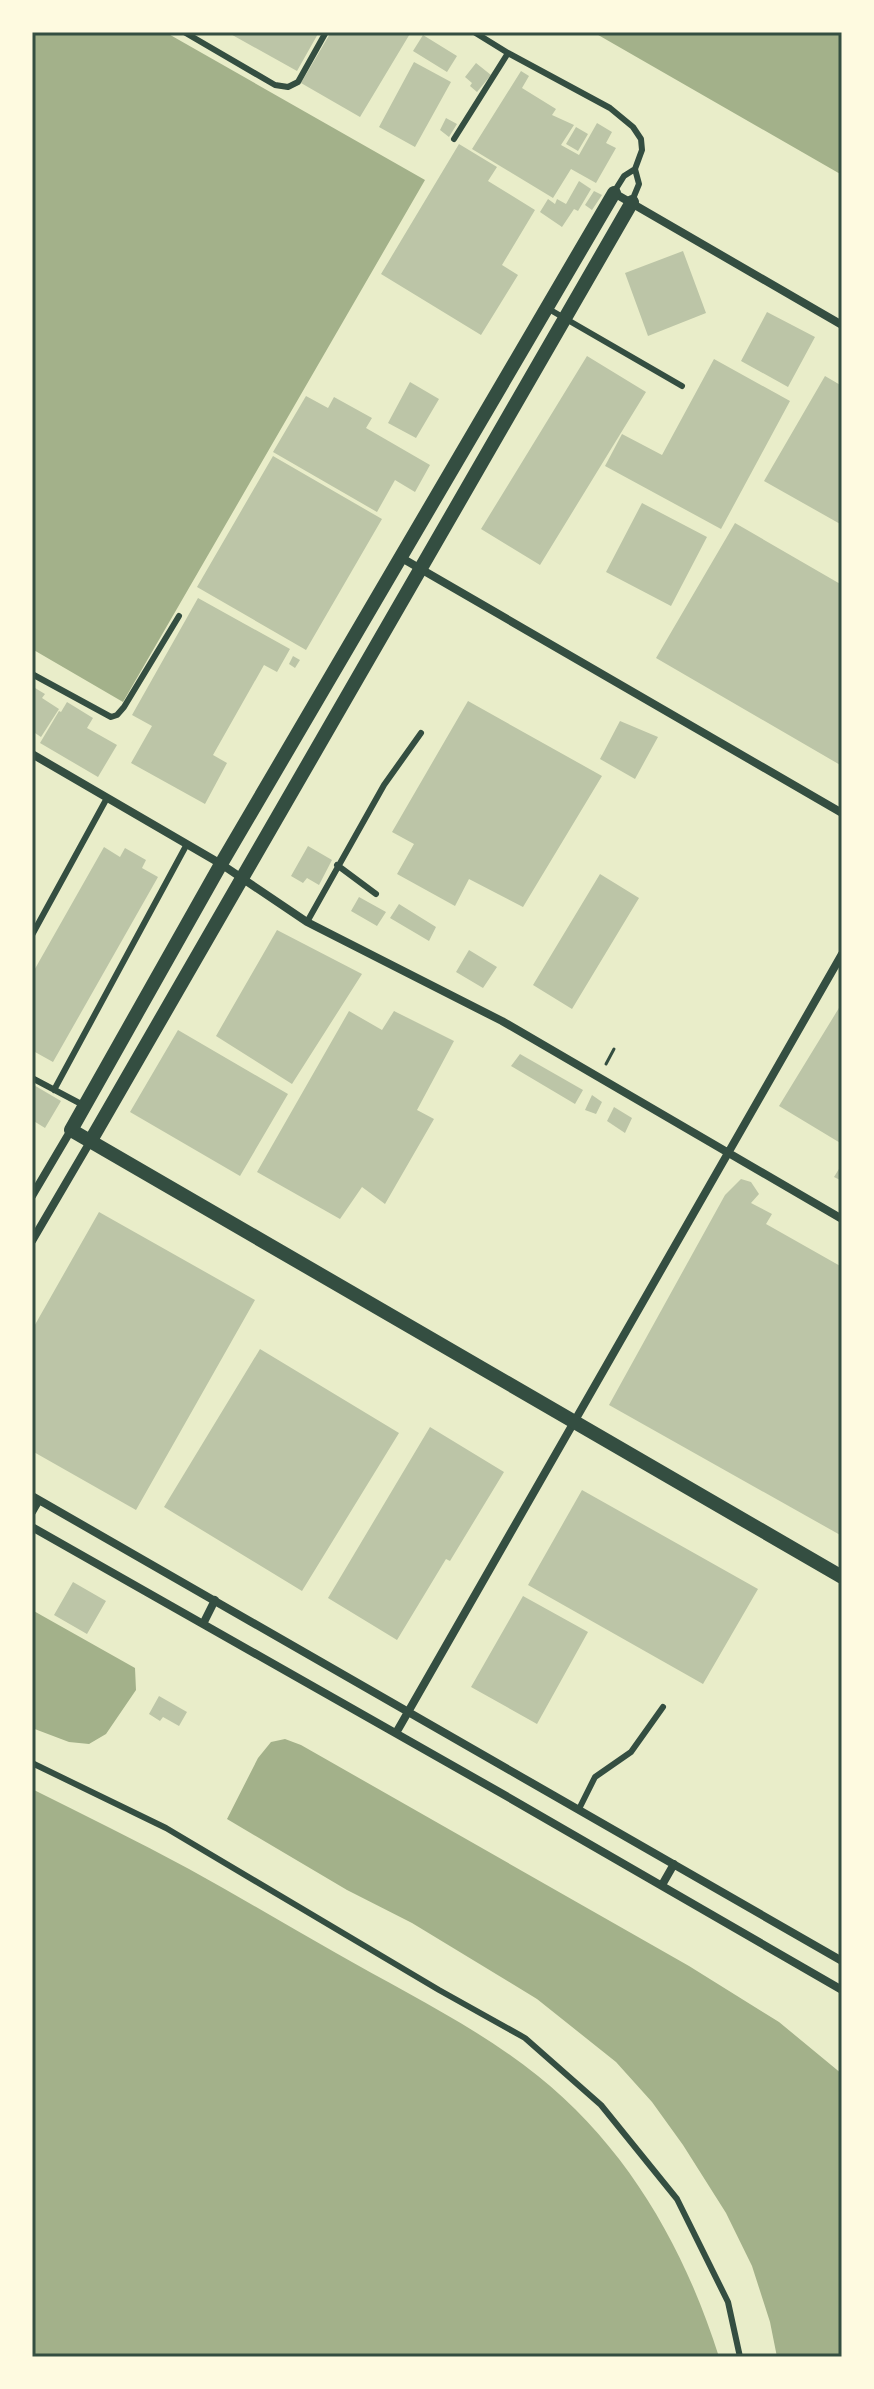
<svg xmlns="http://www.w3.org/2000/svg" width="874" height="2389" font-family="Arial,sans-serif">
	<style>
		.water { fill: #a3b18a }
		.building { fill: #bcc5a7 }
		.lines { fill: none; stroke-linecap: round; stroke-linejoin: round }
		.path { stroke: #344e41; stroke-width: 3 }
		.service { stroke: #344e41; stroke-width: 6 }
		.minor { stroke: #344e41; stroke-width: 8 }
		.tertiary { stroke: #344e41; stroke-width: 14 }
		.neatline { fill: none; stroke: #344e41; stroke-width: 3 }
	</style>
	<rect width="100%" height="100%" fill="#e9edc9"/>
	<path class="water" d="M32,32H165L425,180L123,702L32,649Z
		M593,32H842V175Z
		M32,1610L135,1668L136,1690L106,1734L89,1744L69,1742L32,1728Z
		M285,1739L301,1745L689,1966L779,2022L842,2074V2357H777L770,2322L752,2266L726,2213L683,2145L652,2102L616,2062L537,1999L412,1923L347,1890L227,1819L258,1758L271,1742Z
		M32,1789C84,1815 137,1841 189,1869C238,1896 287,1925 336,1953C404,1992 477,2027 538,2076C628,2148 685,2249 719,2357H32Z"/>
	<path class="building" d="M227,32H319L297,71Z
		M331,32H411L360,117L301,83Z
		M423,35L457,56L447,72L413,51Z
		M414,62L451,82L415,147L379,127Z
		M476,63L491,75L477,92L470,86L472,83L465,77Z
		M521,71L529,76L522,88L556,109L552,115L574,125L561,145L579,155L597,123L612,132L606,143L616,148L596,183L571,169L553,198L472,149Z
		M446,118L457,124L449,137L440,130Z
		M576,127L588,134L578,151L566,144Z
		M459,144L497,167L488,181L535,210L502,265L518,275L481,335L381,274Z
		M579,181L591,189L578,211L574,209L562,227L540,212L548,199L555,204L557,199L566,204Z
		M594,191L602,195L592,210L585,205Z
		M683,251L706,313L648,336L625,273Z
		M767,312L815,337L788,387L741,361Z
		M587,356L646,392L540,565L481,529Z
		M714,359L790,401L721,529L605,466L622,434L662,455Z
		M825,376L842,386V525L764,481Z
		M410,382L439,399L416,438L388,423Z
		M306,396L328,408L334,397L372,418L366,428L430,465L415,492L395,480L377,512L273,452Z
		M273,456L382,519L306,650L197,587Z
		M642,503L707,537L671,606L606,572Z
		M735,523L842,585V766L656,658Z
		M198,598L290,649L277,672L264,665L213,755L227,763L205,804L131,763L152,726L132,715Z
		M293,656L300,660L295,668L289,664Z
		M35,688L45,694L42,698L59,709L41,737L32,731V694Z
		M468,701L602,776L523,907L469,879L455,906L397,874L414,844L392,832Z
		M67,702L93,718L87,728L117,745L98,777L40,743L59,711L61,712Z
		M620,721L658,737L635,779L600,759Z
		M308,846L332,860L319,885L307,878L303,883L291,876Z
		M104,847L120,857L125,848L146,860L142,868L158,877L53,1062L35,1052L32,1057V974Z
		M600,874L639,898L572,1009L533,985Z
		M359,897L386,912L377,926L351,911Z
		M399,904L436,927L429,941L390,918Z
		M277,930L362,974L292,1084L216,1036Z
		M469,950L497,967L483,988L456,972Z
		M842,1003V1144L779,1106Z
		M349,1011L382,1030L394,1011L454,1041L417,1110L434,1119L385,1204L362,1187L340,1219L257,1172Z
		M178,1030L288,1094L240,1176L130,1112Z
		M520,1054L583,1090L575,1104L511,1066Z
		M32,1084L61,1101L45,1128L32,1120Z
		M592,1095L602,1102L596,1114L585,1110Z
		M614,1107L632,1118L625,1133L607,1121Z
		M842,1164V1181L834,1177Z
		M741,1179L751,1182L759,1194L751,1203L772,1214L766,1224L842,1267V1536L609,1405L725,1195Z
		M99,1212L255,1300L136,1510L32,1451V1330Z
		M260,1349L399,1433L302,1591L164,1507Z
		M430,1427L504,1472L450,1561L446,1559L397,1640L328,1598Z
		M582,1490L758,1589L703,1684L528,1585Z
		M73,1582L106,1601L87,1634L54,1615Z
		M523,1596L588,1632L537,1724L471,1687Z
		M159,1696L187,1712L179,1726L163,1717L160,1721L149,1714Z"/>
	<g class="lines">
		<path class="path" d="M606,1064L614,1049"/>
		<path class="service" d="M184,32L275,85L288,87L298,82L326,32
			M474,32L508,53L610,108L633,127L641,139L642,150L635,169L639,184L632,201
			M454,139L508,53
			M614,192L624,176L635,169
			M547,308L682,386
			M32,674L111,717L117,715L124,707L179,616
			M337,865L376,894
			M307,922L384,785L421,733
			M32,935L107,798
			M32,1078L85,1106
			M54,1090L187,844
			M32,1763L166,1828L439,1990L525,2038L601,2105L677,2199L728,2302L740,2357
			M579,1809L595,1777L631,1752L663,1707"/>
		<path class="minor" d="M614,193L842,325
			M400,557L842,813
			M32,754L221,864L307,922L502,1021L842,1219
			M32,1196L71,1130
			M32,1241L90,1142
			M32,1496L842,1961
			M32,1512L39,1500
			M32,1527L501,1793L842,1990
			M203,1624L215,1600
			M396,1733L842,954
			M662,1885L674,1864"/>
		<path class="tertiary" d="M614,193L221,864L71,1130L842,1577
			M90,1142L632,202"/>
	</g>
	<rect width="874" height="2389" fill="none" stroke="#fefae0" stroke-width="68"/>
	<rect x="34" y="34" width="806" height="2321" class="neatline"/>
</svg>
